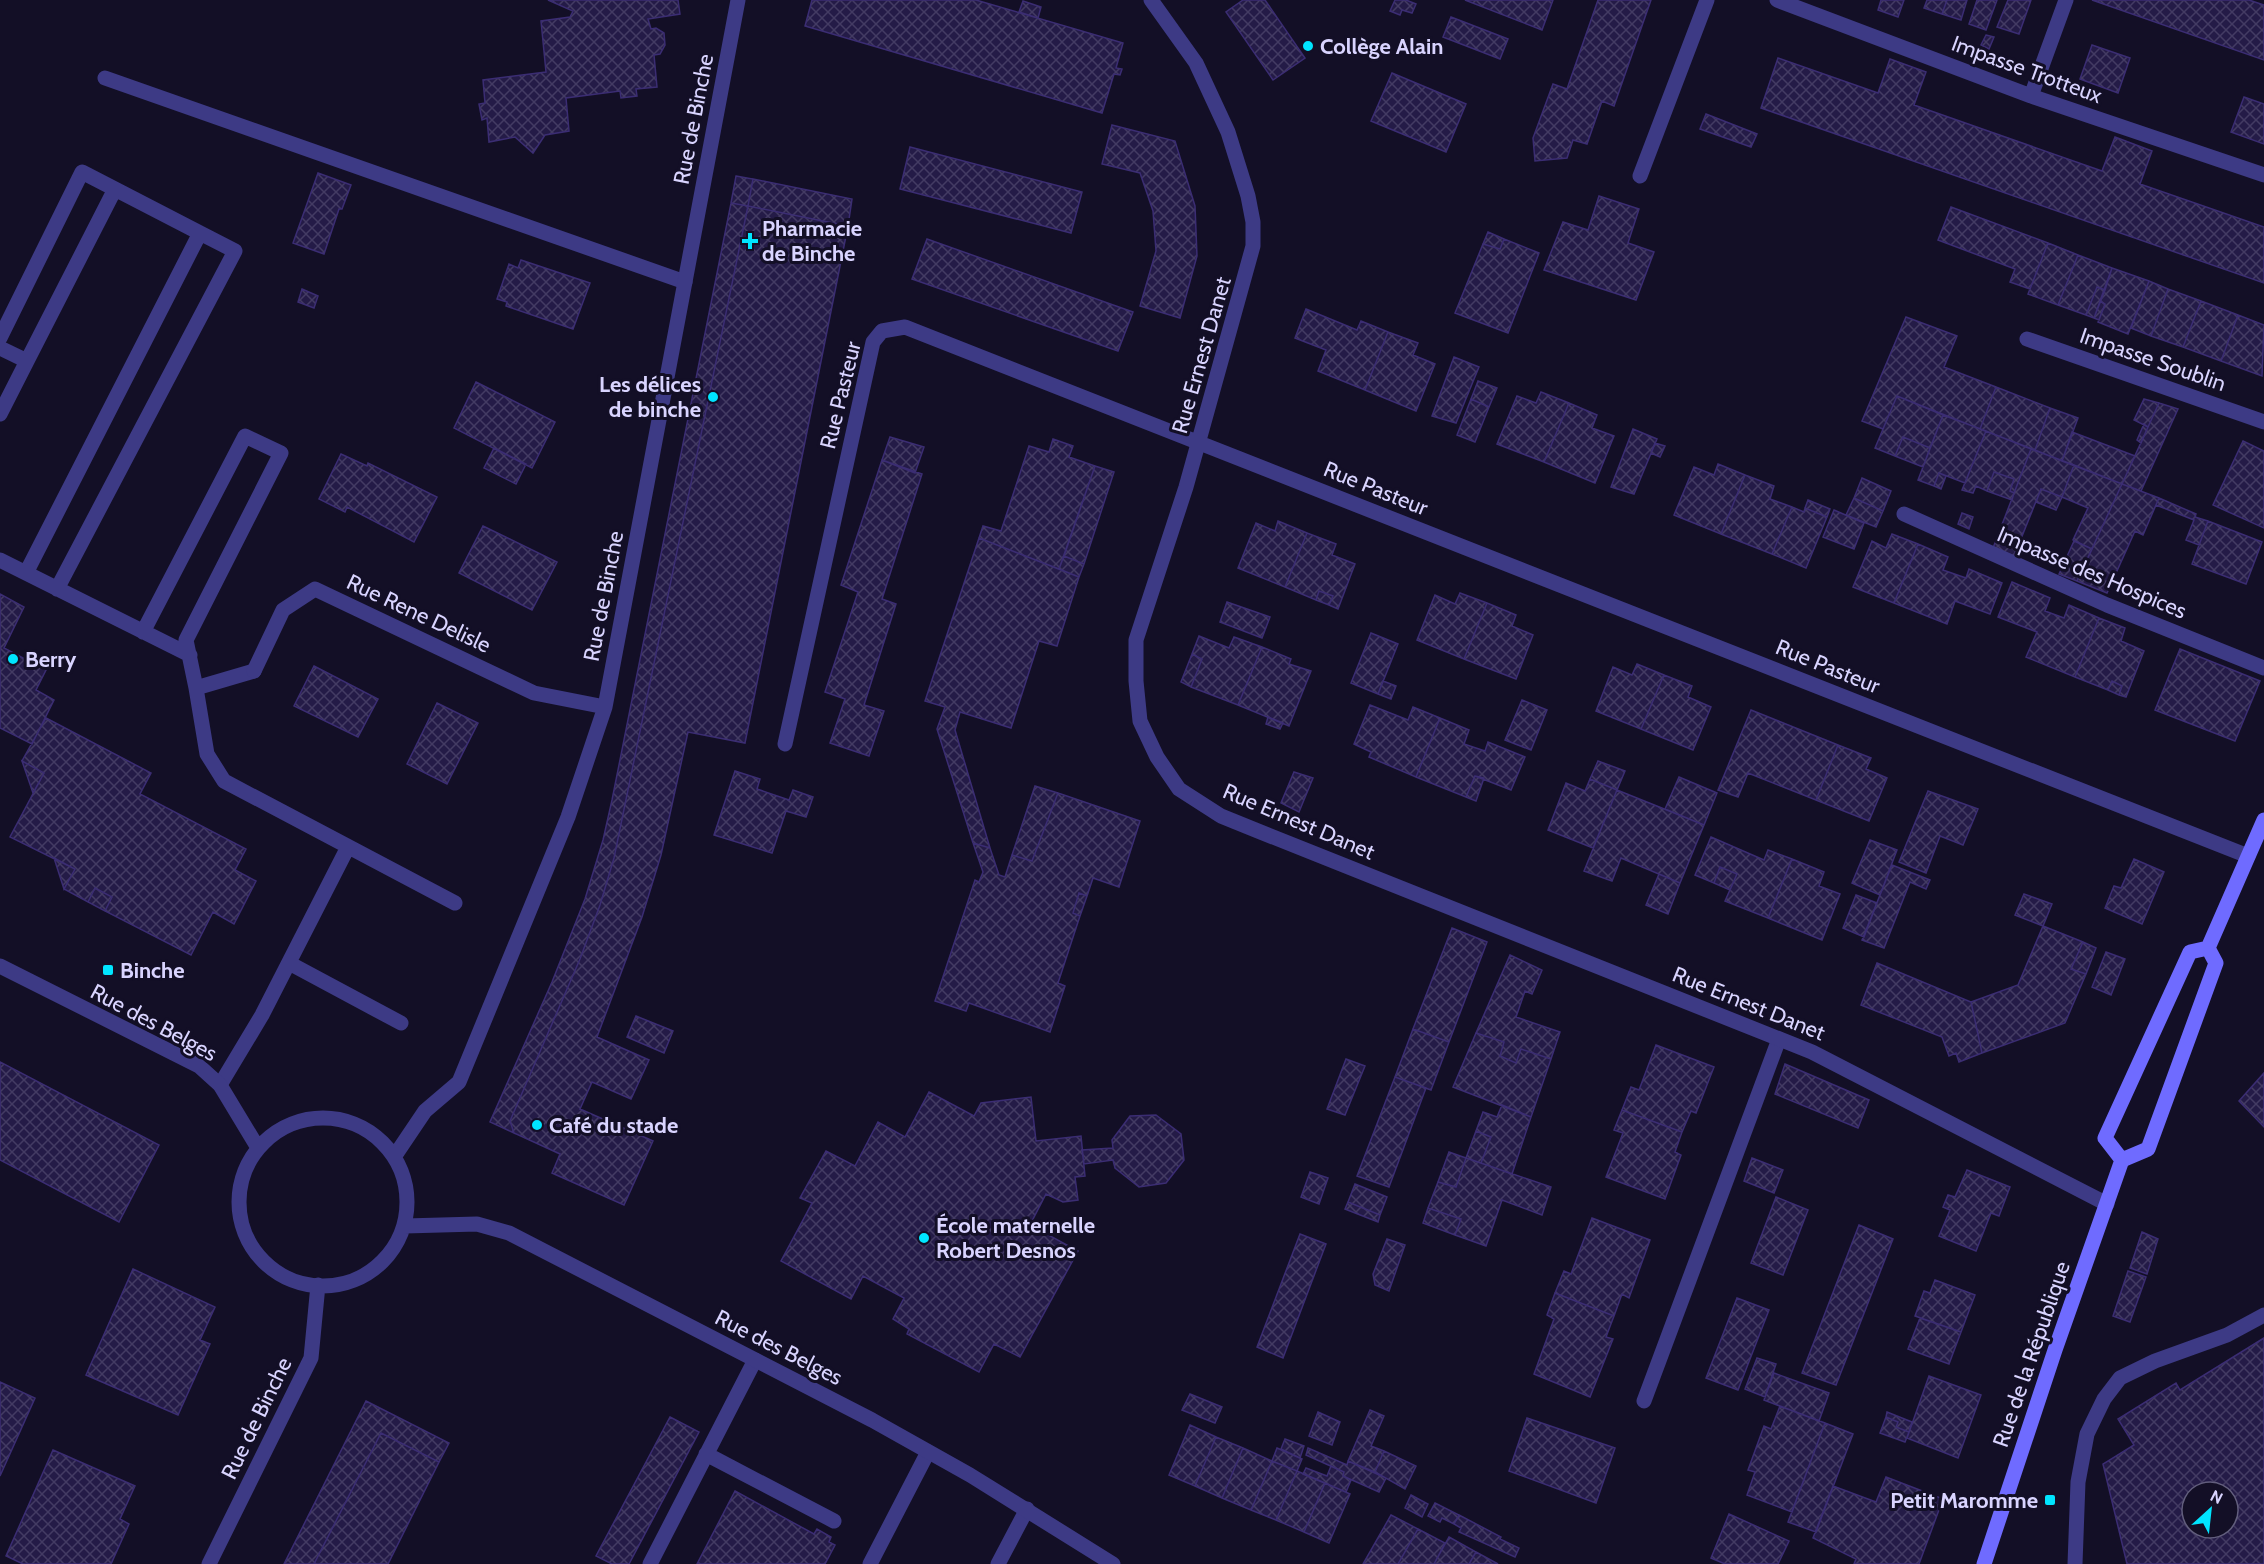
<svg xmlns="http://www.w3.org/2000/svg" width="2264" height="1564" font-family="Cabin,sans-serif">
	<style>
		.building { fill: url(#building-cross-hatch); stroke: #3b2d73; stroke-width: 1.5; fill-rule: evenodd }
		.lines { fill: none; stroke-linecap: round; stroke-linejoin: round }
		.lane { stroke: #3d3a85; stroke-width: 15 }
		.street { stroke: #3d3a85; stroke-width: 15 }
		.secondary { stroke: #6f6bff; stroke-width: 15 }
		.poi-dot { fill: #00e5ff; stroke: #130f26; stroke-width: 2 }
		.labels { text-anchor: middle; stroke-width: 6; stroke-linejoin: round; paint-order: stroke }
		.poi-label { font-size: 22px; font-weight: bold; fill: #d9d4ff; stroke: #130f26; text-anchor: start }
		.street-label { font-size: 22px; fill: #d9d4ff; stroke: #130f26 }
	</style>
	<defs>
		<pattern id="building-cross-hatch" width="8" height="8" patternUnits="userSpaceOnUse" patternTransform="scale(1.5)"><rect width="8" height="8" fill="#241b47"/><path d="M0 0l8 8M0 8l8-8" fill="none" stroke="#433b63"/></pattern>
	</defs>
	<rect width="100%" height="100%" fill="#130f26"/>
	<path class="building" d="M548,0H678L680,14L648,19L651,29L656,28L664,33L665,45L660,54L654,55L657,87L636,89L637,96L621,98L620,91L566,98L569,131L545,135L533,153L515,137L489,142L487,118L482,120L479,104L485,103L483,80L546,72L541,21L570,17L573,11Z
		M812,0H976L1123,43L1116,68L1122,69L1120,75L1114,74L1102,113L805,26Z
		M1243,0H1265L1305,58L1273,80L1226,12Z
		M1395,0H1406L1416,4L1412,13L1402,10L1400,15L1390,11Z
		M1465,0H1553L1542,30Z
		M1598,0H1651L1614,106L1602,101L1587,144L1573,140L1567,158L1535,161L1533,138L1553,84L1567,89Z
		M1881,0H1904L1898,17L1878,10Z
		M1927,0H1947L1942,14L1924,8Z
		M1947,0H1967L1961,20L1942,14Z
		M1977,0H1997L1986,30L1969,24Z
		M2008,0H2031L2019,34L1997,27Z
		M2092,0H2249L2264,5V60Z
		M1023,1L1041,7L1038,18L1019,12Z
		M1451,17L1508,39L1500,59L1443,37Z
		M1986,35L1994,37L1989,49L1981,45Z
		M2092,45L2130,58L2118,93L2080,79Z
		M1778,58L1878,93L1890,59L1926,72L1914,105L2102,171L2115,137L2152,151L2140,184L2264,227V283L1761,108Z
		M1392,73L1466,104L1446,152L1371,121Z
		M2244,97L2264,104V144L2231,132Z
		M1706,114L1757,134L1751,147L1700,129Z
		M1112,125L1175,141L1195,206L1197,256L1180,318L1140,306L1156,251L1153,211L1140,173L1102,164Z
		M910,147L1082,192L1071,233L900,189Z
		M318,173L351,185L342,209H339L324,254L293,243Z
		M736,176L753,179L748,206L731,203Z
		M753,179L852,199L848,226L748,206Z
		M1599,196L1639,209L1628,243L1654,252L1636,300L1544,270L1563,222L1588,230Z
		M731,203L748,206L614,858L600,905L580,959L510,1121L514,1133L490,1122L552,982L585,899L603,840L612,800Z
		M748,206L848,226L745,743L688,732L661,855L642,917L597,1037L649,1060L631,1099L592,1082L580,1109L653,1141L624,1205L552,1173L560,1154L514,1133L510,1121L580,959L600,905L614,858Z
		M1951,207L2048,243L2030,289L2010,282L2015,269L1938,240Z
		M1488,232L1504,239L1500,249L1483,244Z
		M927,239L1133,312L1118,351L912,279Z
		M1504,239L1539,253L1508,333L1455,313L1483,244L1500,249Z
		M2048,243L2078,255L2058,305L2028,294Z
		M2078,255L2112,268L2105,290L2097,287L2086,315L2058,305Z
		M521,260L590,283L573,329L506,306L507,302L497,299L509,264L518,268Z
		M2112,268L2149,281L2128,334L2098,322L2105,304L2100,301Z
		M2149,281L2168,289L2151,336L2131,328Z
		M2097,287L2105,290L2094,318L2086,315Z
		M302,289L318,296L314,308L298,302Z
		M2168,289L2201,301L2183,347L2151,336Z
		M2100,301L2105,304L2099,320L2094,318Z
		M2201,301L2238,315L2221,361L2183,347Z
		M1306,309L1357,330L1361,321L1388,332L1365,390L1318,371L1326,350L1295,338Z
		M2238,315L2264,325L2262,376L2221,361Z
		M1906,317L1957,336L1944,367L1996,387L1980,429L1897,396L1883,429L1862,421Z
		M1388,332L1418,343L1413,355L1435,364L1416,411L1365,390Z
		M1454,357L1479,367L1456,423L1432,416Z
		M1478,381L1497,388L1489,407L1471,399Z
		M476,382L555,422L532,468L454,428Z
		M1996,387L2050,408L2035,450L1980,429Z
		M1541,392L1569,403L1544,462L1497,444L1517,396L1536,403Z
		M1897,396L1943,415L1930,448L1903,437L1895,456L1875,448Z
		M1471,399L1489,407L1475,442L1457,435Z
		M2144,399L2159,403L2148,427L2134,420Z
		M1569,403L1597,415L1592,428L1614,436L1595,483L1544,462Z
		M2159,403L2178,409L2141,491L2122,484Z
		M2050,408L2078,418L2062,461L2035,450Z
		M1943,415L1986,431L1965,483L1939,473L1934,486L1918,480Z
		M2144,424L2148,427L2141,443L2137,440Z
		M1633,429L1657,439L1634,494L1611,487Z
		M1986,431L2031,449L2014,493L2010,491L2014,479L1994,472L1987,491L1976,486L1973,493L1962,490Z
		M2072,432L2135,456L2122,484L2062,461Z
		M890,437L924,447L915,473L882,460Z
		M1903,437L1930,448L1923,467L1895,456Z
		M1053,439L1073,446L1069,457L1095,466L1059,569L979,538L983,526L1001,531L1029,446L1049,452Z
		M2243,441L2264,451V528L2213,505Z
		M1655,443L1665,446L1660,457L1651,453Z
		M494,448L526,464L516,484L484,468Z
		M2031,449L2074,465L2062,497L2041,489L2014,556L1993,548Z
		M341,454L367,466L368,463L437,497L414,542L347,507L345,512L319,499Z
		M882,460L922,474L882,599L896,604L864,705L884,711L869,756L830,743L845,699L825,692L858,592L841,585Z
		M1718,464L1745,475L1721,534L1674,515L1694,467L1714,475Z
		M2074,465L2122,484L2092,549L2073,540L2088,508L2062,497Z
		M1095,466L1114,472L1084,564L1064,556Z
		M1994,472L2014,479L2010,491L2014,493L2012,500L1987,491Z
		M1939,473L1946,476L1941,489L1934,486Z
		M1745,475L1774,486L1770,499L1792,507L1772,554L1721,534Z
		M1862,478L1891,491L1883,511L1854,498Z
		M2122,484L2159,498L2143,535L2135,531L2107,593L2077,581Z
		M2041,489L2062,497L2056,510L2036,502Z
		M1854,498L1883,511L1876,527L1846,515Z
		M2159,498L2196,514L2195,517L2208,521L2199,545L2186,540L2194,520L2156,505Z
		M1808,500L1830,509L1827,517L1805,508Z
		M1792,507L1804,512L1805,508L1827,517L1806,568L1772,554Z
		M1834,510L1864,523L1854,549L1823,537Z
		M1962,513L1973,517L1969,529L1958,524Z
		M1278,521L1307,533L1285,587L1238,568L1256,523L1275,531Z
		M2208,521L2262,542L2246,584L2192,564Z
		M483,526L557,562L532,610L459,573Z
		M1307,533L1336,544L1332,555L1355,564L1338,609L1329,605L1333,596L1319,591L1316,600L1285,587Z
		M1892,534L1918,544L1894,603L1853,587L1872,541L1886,548Z
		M979,538L1079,577L1057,646L1039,641L1011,728L960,712L955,730L990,848L973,843L937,729L945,707L925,701Z
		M2074,541L2092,549L2077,581L2059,574Z
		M1918,544L1948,557L1943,570L1966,578L1969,569L2002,583L1990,614L1955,601L1947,624L1894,603Z
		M1064,556L1084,564L1079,577L1059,569Z
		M2012,582L2050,598L2045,611L2064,618L2069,605L2099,618L2075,677L2026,657L2037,632L1998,617Z
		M1319,591L1333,596L1329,605L1316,600Z
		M1460,593L1487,603L1464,659L1417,640L1435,595L1455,604Z
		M0,594L24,607L4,648L46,670L36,690L54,700L32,744L0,728Z
		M1227,602L1270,617L1262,638L1220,622Z
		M1487,603L1516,615L1512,626L1533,635L1516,679L1464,659Z
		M2099,618L2125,628L2121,641L2144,651L2126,697L2119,695L2122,686L2112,681L2108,690L2075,677Z
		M1371,633L1398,644L1378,694L1351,683Z
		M1199,636L1229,648L1234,637L1262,647L1238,705L1191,687L1202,659L1192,654Z
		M1262,647L1291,659L1289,664L1311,671L1289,726L1238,705Z
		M2180,649L2260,681L2235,741L2155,710Z
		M1192,654L1202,659L1191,687L1181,682Z
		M1637,664L1664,675L1641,729L1596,711L1613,667L1632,675Z
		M314,666L378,699L358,737L294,706Z
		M1664,675L1692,686L1688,697L1711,707L1693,750L1641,729Z
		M1383,681L1396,686L1391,699L1378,694Z
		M2112,681L2122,686L2119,695L2108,690Z
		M1522,700L1547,710L1531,750L1505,740Z
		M437,703L478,723L447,784L407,764Z
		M1370,705L1408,720L1413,707L1440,718L1416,777L1369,757L1371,752L1354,744Z
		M1751,710L1838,745L1816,800L1748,773L1738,797L1718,790Z
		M1268,717L1283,723L1280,729L1266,724Z
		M46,718L151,773L140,794L246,849L235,870L256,881L234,924L213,912L191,955L105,911L112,897L95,888L88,902L64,889L75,869L10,837L44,773L22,761Z
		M1440,718L1469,730L1464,744L1485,751L1488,742L1525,757L1511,790L1475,776L1466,797L1416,777Z
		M1838,745L1871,758L1866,769L1887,778L1869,821L1816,800Z
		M22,761L44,773L33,793Z
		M1598,761L1625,771L1617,790L1590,779Z
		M735,771L760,779L757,789L789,800L793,790L813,797L806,817L786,811L772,853L714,835Z
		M1294,772L1313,778L1299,812L1281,803Z
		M1475,776L1484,778L1476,801L1466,797Z
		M1679,777L1717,793L1704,825L1665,809Z
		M1590,779L1617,790L1593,848L1548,830L1566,783L1585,791Z
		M1035,786L1058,793L1032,861L1012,855Z
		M1617,790L1704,825L1680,883L1621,858L1612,881L1584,871Z
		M1928,791L1978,809L1963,845L1940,836L1926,873L1899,862Z
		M1058,793L1140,821L1119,887L1093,878L1087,896L1079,893L1073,913L1080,916L1058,983L1065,986L1050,1032L969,1003L966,1011L935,1001L975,880L979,882L983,872L973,843L990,848L999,875L1005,877L1012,855L1032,861Z
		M1711,837L1764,860L1768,850L1792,859L1768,918L1725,901L1737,874L1720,867L1714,883L1695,875Z
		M1870,840L1897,850L1880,895L1852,883Z
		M54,858L75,869L64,889Z
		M1792,859L1824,872L1819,886L1840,894L1822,940L1768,918Z
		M2134,859L2164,872L2142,924L2105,908L2114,886L2121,888Z
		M1892,865L1930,880L1926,889L1910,882L1884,948L1862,940Z
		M1720,867L1737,874L1730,890L1714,883Z
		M1659,874L1680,883L1668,914L1646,905Z
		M95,888L112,897L105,911L88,902Z
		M1079,893L1087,896L1080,916L1073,913Z
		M2024,894L2052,904L2043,926L2015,915Z
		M1856,895L1877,903L1864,937L1843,928Z
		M2043,926L2083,942L2071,969L2086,974L2065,1023L1982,1053L1971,1002L2018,985Z
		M1452,928L1487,942L1449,1042L1413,1029Z
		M2083,942L2096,948L2086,974L2071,969Z
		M2106,952L2125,959L2111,995L2092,987Z
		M1510,955L1542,970L1532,994L1525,991L1516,1017L1560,1032L1551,1059L1521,1049L1516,1063L1500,1056L1504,1042L1476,1033Z
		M1877,963L1971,1002L1982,1053L1959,1062L1956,1053L1949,1056L1942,1037L1861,1005Z
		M636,1016L673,1031L664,1053L627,1037Z
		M1413,1029L1449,1042L1431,1090L1395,1077Z
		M1476,1033L1504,1042L1500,1056L1516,1063L1521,1049L1551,1059L1531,1117L1453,1087Z
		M1656,1045L1714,1067L1696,1113L1691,1111L1682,1132L1622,1110L1631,1087L1639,1090Z
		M1346,1059L1365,1066L1345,1115L1327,1109Z
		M0,1062L159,1145L119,1222L0,1160Z
		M1785,1064L1869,1100L1858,1128L1775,1094Z
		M2264,1073V1127L2239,1101Z
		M1395,1077L1426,1088L1389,1187L1357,1176Z
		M929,1092L974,1116L981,1103L1031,1097L1036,1141L1081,1136L1085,1176L1075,1177L1078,1200L1063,1202L1046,1194L1030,1225L1078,1251L1020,1357L994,1344L979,1372L907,1334L909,1329L893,1319L904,1298L863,1276L851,1299L781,1261L812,1203L800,1198L826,1151L855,1166L878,1122L905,1137Z
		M1502,1105L1531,1117L1512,1174L1481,1163L1491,1137L1476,1131L1483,1112L1497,1117Z
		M1622,1110L1682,1132L1675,1152L1681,1155L1665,1199L1606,1177L1623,1133L1614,1130Z
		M1156,1115L1181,1134L1184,1160L1166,1183L1139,1187L1115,1168L1113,1160L1084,1164L1082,1150L1113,1148L1112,1140L1130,1116Z
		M1476,1131L1491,1137L1481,1163L1466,1158Z
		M1449,1152L1466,1158L1456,1187L1438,1182Z
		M1466,1158L1551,1187L1542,1215L1502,1200L1486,1246L1455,1235L1461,1219L1428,1208L1438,1182L1456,1187Z
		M1752,1158L1783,1170L1774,1193L1744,1181Z
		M1967,1170L2010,1187L1999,1216L1991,1213L1976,1251L1939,1236L1950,1210L1943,1207L1948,1195L1955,1197Z
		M1310,1172L1328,1178L1319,1204L1301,1197Z
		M1355,1184L1387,1197L1380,1215L1348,1202Z
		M1776,1197L1808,1210L1783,1275L1751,1263Z
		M1348,1202L1380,1215L1378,1222L1345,1209Z
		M1428,1208L1461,1219L1455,1235L1423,1223Z
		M1592,1218L1650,1240L1629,1298L1622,1294L1614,1316L1555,1293L1564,1271L1571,1274Z
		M1859,1225L1893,1239L1836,1385L1802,1373Z
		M2142,1232L2158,1239L2147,1274L2130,1268Z
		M1300,1234L1326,1244L1283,1358L1257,1347Z
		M1387,1239L1405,1245L1389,1291L1375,1285L1373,1274Z
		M133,1269L215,1307L200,1340L210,1344L178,1415L86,1375Z
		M2128,1271L2146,1277L2130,1322L2113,1316Z
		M1935,1280L1975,1295L1961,1332L1915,1316L1924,1291L1930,1293Z
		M1555,1293L1614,1316L1606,1337L1613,1339L1590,1397L1534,1374L1554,1319L1547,1315Z
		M1737,1298L1769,1310L1738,1390L1706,1378Z
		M1920,1318L1961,1332L1949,1364L1908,1349Z
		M2264,1338V1564H2127L2103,1464L2134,1445L2118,1419L2176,1383L2180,1390ZM2192,1492H2228V1528H2192Z
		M1757,1358L1776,1364L1765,1397L1745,1389Z
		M1774,1373L1829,1393L1819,1421L1764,1400Z
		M1929,1376L1981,1395L1958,1458L1907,1438Z
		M0,1382L35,1398L0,1476Z
		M1190,1394L1222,1407L1215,1423L1182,1410Z
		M366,1401L449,1443L439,1462L381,1433L314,1564H284Z
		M1780,1406L1825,1423L1792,1512L1747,1495L1755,1472L1748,1470L1764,1426L1771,1429Z
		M1370,1410L1384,1416L1371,1446L1384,1451L1375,1472L1348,1461Z
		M1318,1412L1340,1422L1332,1445L1309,1436Z
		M1887,1412L1912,1422L1909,1432L1896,1427L1898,1422L1886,1417Z
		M670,1417L699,1432L629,1564H612L596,1556Z
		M1886,1417L1898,1422L1896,1427L1909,1432L1905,1442L1880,1433Z
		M1527,1418L1615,1448L1596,1503L1509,1471Z
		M1825,1423L1853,1434L1816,1532L1788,1522Z
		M1190,1425L1216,1437L1195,1486L1169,1475Z
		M381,1433L439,1462L388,1564H314Z
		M1216,1437L1243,1448L1222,1498L1195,1486Z
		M1285,1439L1304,1446L1300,1458L1281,1449Z
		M1243,1448L1272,1461L1251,1510L1222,1498Z
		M1277,1448L1302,1459L1297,1471L1272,1461Z
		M1308,1448L1347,1465L1348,1461L1386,1478L1379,1492L1343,1476L1344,1472L1306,1455Z
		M53,1450L135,1486L120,1519L129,1524L111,1564H23L6,1556Z
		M1384,1451L1416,1466L1405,1489L1375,1472Z
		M1272,1461L1297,1471L1276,1520L1251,1510Z
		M1331,1466L1344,1472L1343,1476L1351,1480L1346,1492L1303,1474L1306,1468L1327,1476Z
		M1297,1471L1325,1483L1304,1532L1276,1520Z
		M1886,1477L1943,1499L1919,1564H1854L1856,1559L1813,1538L1833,1486L1876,1502Z
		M1325,1483L1350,1494L1329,1543L1304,1532Z
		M735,1491L814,1534L817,1529L831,1537L829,1542L835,1545L825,1564H697Z
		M1411,1495L1428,1504L1422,1517L1405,1508Z
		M1435,1503L1459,1515L1454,1524L1442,1518L1440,1522L1428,1516Z
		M1729,1514L1789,1541L1778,1564H1725L1711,1558Z
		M1391,1515L1418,1529L1398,1564H1363Z
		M1459,1515L1501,1537L1500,1539L1519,1548L1515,1557L1459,1532L1461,1528L1454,1524Z
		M1418,1529L1445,1543L1434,1564H1398Z
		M1449,1537L1476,1552L1469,1564H1434Z
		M1476,1552L1498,1564H1469Z"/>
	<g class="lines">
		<path class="lane" d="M105,78L685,282
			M0,338L82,172L200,233L26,573
			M0,348L27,361L0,414
			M27,361L115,189
			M0,560L190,655
			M57,589L235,251L200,233
			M143,632L245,436L281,453L186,640L196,688
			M254,671L196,688L207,754L224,781L455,903
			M289,963L401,1023
			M220,1085L262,1015L348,847
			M1644,1401L1779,1039
			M706,1454L834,1521
			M650,1564L755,1360
			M870,1564L928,1452
			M998,1564L1027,1509
			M2075,1564L2078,1482L2087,1434L2104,1399L2120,1378L2155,1361L2227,1335L2264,1315"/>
		<path class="street" d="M1151,0L1196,63L1228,132L1248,196L1253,222V246L1186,487L1136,640V681L1140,721L1157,757L1179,789L1221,816L1258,831L1812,1052L2107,1204
			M1777,0L2031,96L2264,175
			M2031,96L2066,0
			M1640,176L1707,0
			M2027,339L2264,422
			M1904,514L2107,605L2264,668
			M254,671L283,610L315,589L534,693L605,707
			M785,744L873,342L882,331L905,327L2248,856
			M0,966L199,1066L220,1085L258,1148
			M239 1202a84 84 0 1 1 168 0a84 84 0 1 1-168 0Z
			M394,1157L425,1111L459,1082L568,817L605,707L738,0
			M405,1226L477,1224L509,1233L872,1420L970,1475L1113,1564
			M209,1564L311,1358L318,1285"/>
		<path class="secondary" d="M2208,948L2264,820
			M2122,1160L2105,1138L2190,952L2208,948
			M1984,1564L2055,1350L2122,1160L2148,1149L2216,963L2208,948"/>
	</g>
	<g class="poi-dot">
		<circle cx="1308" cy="46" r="6"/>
		<path d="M747 232h6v6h6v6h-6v6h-6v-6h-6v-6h6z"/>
		<circle cx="713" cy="397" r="6"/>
		<circle cx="13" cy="659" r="6"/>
		<rect x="102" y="964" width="12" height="12" rx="3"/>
		<circle cx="537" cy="1125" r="6"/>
		<circle cx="924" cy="1238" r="6"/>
		<rect x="2044" y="1494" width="12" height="12" rx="3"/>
	</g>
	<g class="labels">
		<g class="poi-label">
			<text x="1320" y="54">Collège Alain</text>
			<text x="762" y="236">Pharmacie<tspan x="762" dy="25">de Binche</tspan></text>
			<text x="701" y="392" text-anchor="end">Les délices<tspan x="701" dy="25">de binche</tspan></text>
			<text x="25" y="667">Berry</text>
			<text x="120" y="978">Binche</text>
			<text x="549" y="1133">Café du stade</text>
			<text x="936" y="1233">École maternelle<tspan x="936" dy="25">Robert Desnos</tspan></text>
			<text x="2038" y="1508" text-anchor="end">Petit Maromme</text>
		</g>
		<g class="street-label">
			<text transform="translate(2027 69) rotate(20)" y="8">Impasse Trotteux</text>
			<text transform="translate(693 119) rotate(-79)" y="8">Rue de Binche</text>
			<text transform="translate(1201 355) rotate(-74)" y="8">Rue Ernest Danet</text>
			<text transform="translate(2153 359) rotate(19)" y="8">Impasse Soublin</text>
			<text transform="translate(840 395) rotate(-76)" y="8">Rue Pasteur</text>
			<text transform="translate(1376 488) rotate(22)" y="8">Rue Pasteur</text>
			<text transform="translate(2092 572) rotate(23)" y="8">Impasse des Hospices</text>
			<text transform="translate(603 596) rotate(-79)" y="8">Rue de Binche</text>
			<text transform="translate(419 613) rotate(25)" y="8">Rue Rene Delisle</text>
			<text transform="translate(1828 666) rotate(22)" y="8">Rue Pasteur</text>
			<text transform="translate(1299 821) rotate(23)" y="8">Rue Ernest Danet</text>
			<text transform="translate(1749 1003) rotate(22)" y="8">Rue Ernest Danet</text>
			<text transform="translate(154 1022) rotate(28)" y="8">Rue des Belges</text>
			<text transform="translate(779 1347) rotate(27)" y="8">Rue des Belges</text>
			<text transform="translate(2031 1354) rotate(-71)" y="8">Rue de la République</text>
			<text transform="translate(256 1418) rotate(-64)" y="8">Rue de Binche</text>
		</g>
	</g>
	<g transform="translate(2210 1510) rotate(27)"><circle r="28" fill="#130f26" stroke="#625e7d" stroke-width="1.5"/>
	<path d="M0-4.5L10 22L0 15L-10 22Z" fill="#00e5ff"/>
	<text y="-9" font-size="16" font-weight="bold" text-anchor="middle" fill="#d9d4ff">N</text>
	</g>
</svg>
